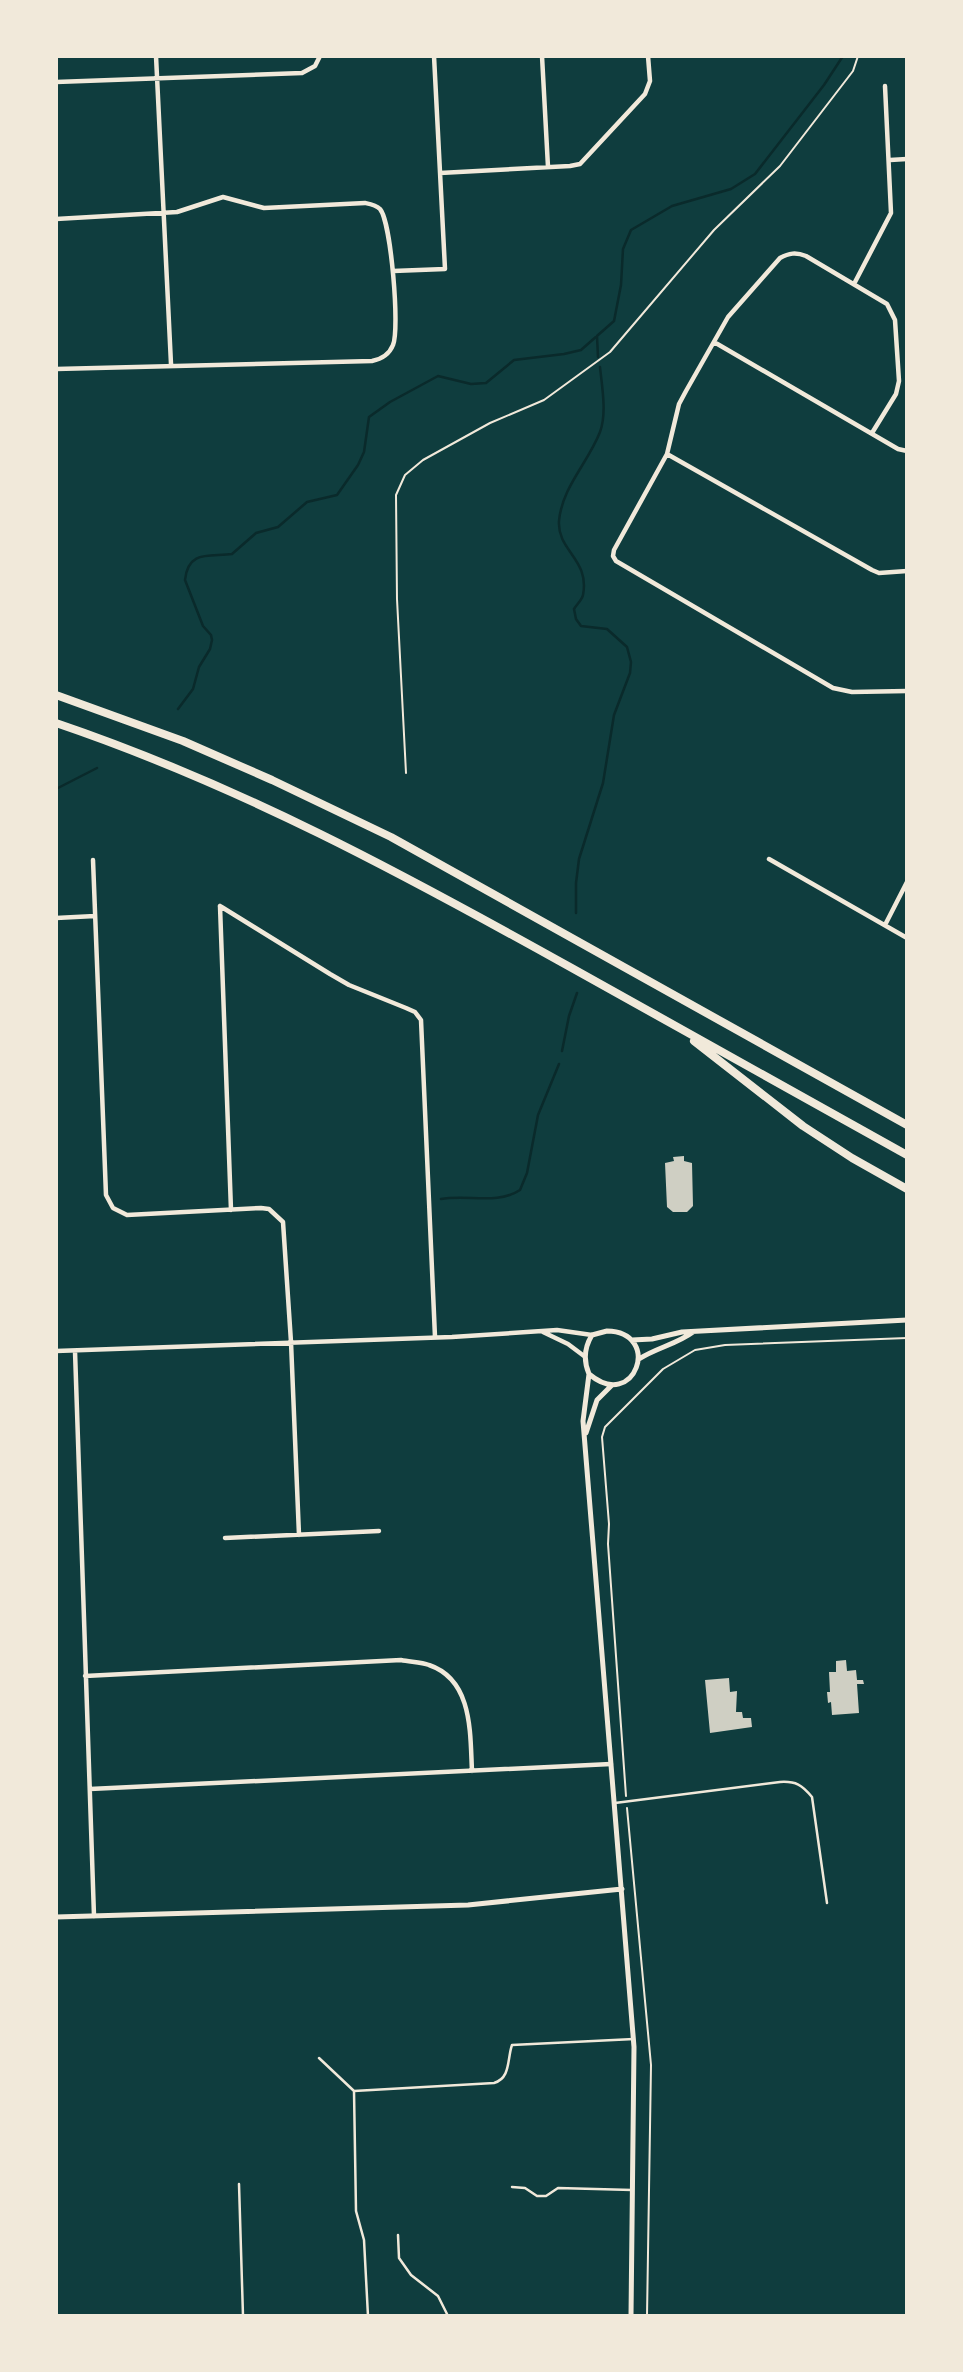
<svg xmlns="http://www.w3.org/2000/svg" width="963" height="2372" font-family="Figtree,sans-serif">
	<style>
		.lines { fill: none; stroke-linecap: round; stroke-linejoin: round }
		.stream { stroke: #0a2a2b; stroke-width: 2.5 }
		.building { fill: #cfcfc3 }
		.path { stroke: #f1e9da; stroke-width: 2 }
		.service { stroke: #f1e9da; stroke-width: 2.5 }
		.minor { stroke: #f1e9da; stroke-width: 4.5 }
		.tertiary { stroke: #f1e9da; stroke-width: 5 }
		.motorway { stroke: #f1e9da; stroke-width: 8 }
	</style>
	<rect width="100%" height="100%" fill="#0f3d3e"/>
	<g class="lines">
		<path class="stream" d="M597,336L598,357
			M178,709L193,689L199,667L210,649L212,640L211,635L203,626L185,580C188,549 211,557 232,554L256,533L278,527L307,502L337,495L358,465L364,452L369,417L390,402L438,376L471,384L486,383L514,360L564,354L581,350L614,321L621,285L623,249L631,230L672,206L731,189L755,174L824,85L843,56
			M56,789L97,768
			M576,913V883L579,859L603,783L614,715L630,673L631,662L627,647L607,629L581,626L576,619L574,609C577,604 582,600 583,595C590,559 557,551 559,521C562,487 588,463 600,432C607,413 602,387 600,367
			M562,1051L569,1016L577,993
			M441,1199C466,1194 498,1205 520,1190L527,1173L538,1115L559,1064"/>
	</g>
	<path class="building" d="M684,1156V1161L692,1163L693,1206L687,1212H673L667,1207L665,1163L674,1161L673,1157Z
		M846,1660L847,1671L856,1670L857,1680H863L864,1684H857L859,1713L832,1715L831,1702L828,1703L827,1692H830L829,1672H836V1661Z
		M729,1678L730,1692L737,1691L736,1712H742L743,1718H751L752,1727L710,1733L705,1680Z"/>
	<g class="lines">
		<path class="path" d="M406,773L397,599L396,495L405,475L423,460L490,423L544,400L610,352L714,230L780,166L853,71L858,56
			M626,1796L608,1544L609,1524L602,1437L605,1427L663,1369L695,1350L725,1345L907,1338
			M627,1808L651,2065L647,2316"/>
		<path class="service" d="M615,1803L780,1782C796,1781 802,1785 812,1797L827,1903
			M319,2058L354,2091L494,2083C511,2078 507,2059 512,2045L634,2039
			M354,2091L356,2211L364,2240L368,2316
			M239,2184L243,2316
			M512,2187L525,2188L537,2196H546L558,2188L632,2190
			M398,2235L399,2258L411,2275L438,2296L448,2316"/>
		<path class="minor" d="M156,56L171,364
			M542,56L548,167
			M56,82L302,73L315,66L320,56
			M890,160L907,159
			M440,173L570,166L580,164L645,94L650,81L648,56
			M56,219L177,212L223,197L264,208L365,203C370,204 376,205 380,209C391,222 400,329 393,345C389,355 382,359 372,361L56,369
			M393,271L445,269L434,56
			M854,284L891,213L885,86
			M714,342L898,449L907,451
			M872,433L896,394L899,381L895,320L887,304L806,256C796,252 789,253 780,258L728,317L686,391L679,404L667,454L614,550L613,556L616,561L833,688L852,692L907,691
			M667,454L872,570L879,573L907,571
			M769,859L907,938
			M93,860L106,1195L113,1208L127,1215L261,1208L269,1209L283,1222L291,1342L299,1535
			M220,906L330,974L349,985L406,1008L415,1012L421,1020L435,1337
			M220,906L231,1210
			M56,918L95,916
			M885,925L907,882
			M543,1332L568,1344L584,1356
			M56,1351L452,1337L557,1330L592,1335
			M75,1351L94,1916
			M225,1538L379,1531
			M85,1676L401,1660C410,1662 421,1662 429,1665C473,1680 470,1733 472,1771
			M90,1789L611,1764"/>
		<path class="tertiary" d="M607,1331C663,1332 635,1413 589,1374C583,1360 584,1348 592,1335Z
			M632,1340L652,1339L682,1332L907,1320
			M639,1359C656,1348 677,1344 693,1332
			M589,1374L583,1421L634,2047L631,2316
			M586,1433L597,1400L612,1385
			M56,1917L468,1905L622,1889"/>
		<path class="motorway" d="M56,695L183,741L272,780L391,837L907,1125
			M56,723C239,785 403,874 570,967C683,1030 795,1093 907,1155
			M694,1041L803,1126L852,1158L907,1189"/>
	</g>
	<rect width="963" height="2372" fill="none" stroke="#f1e9da" stroke-width="116"/>
</svg>
